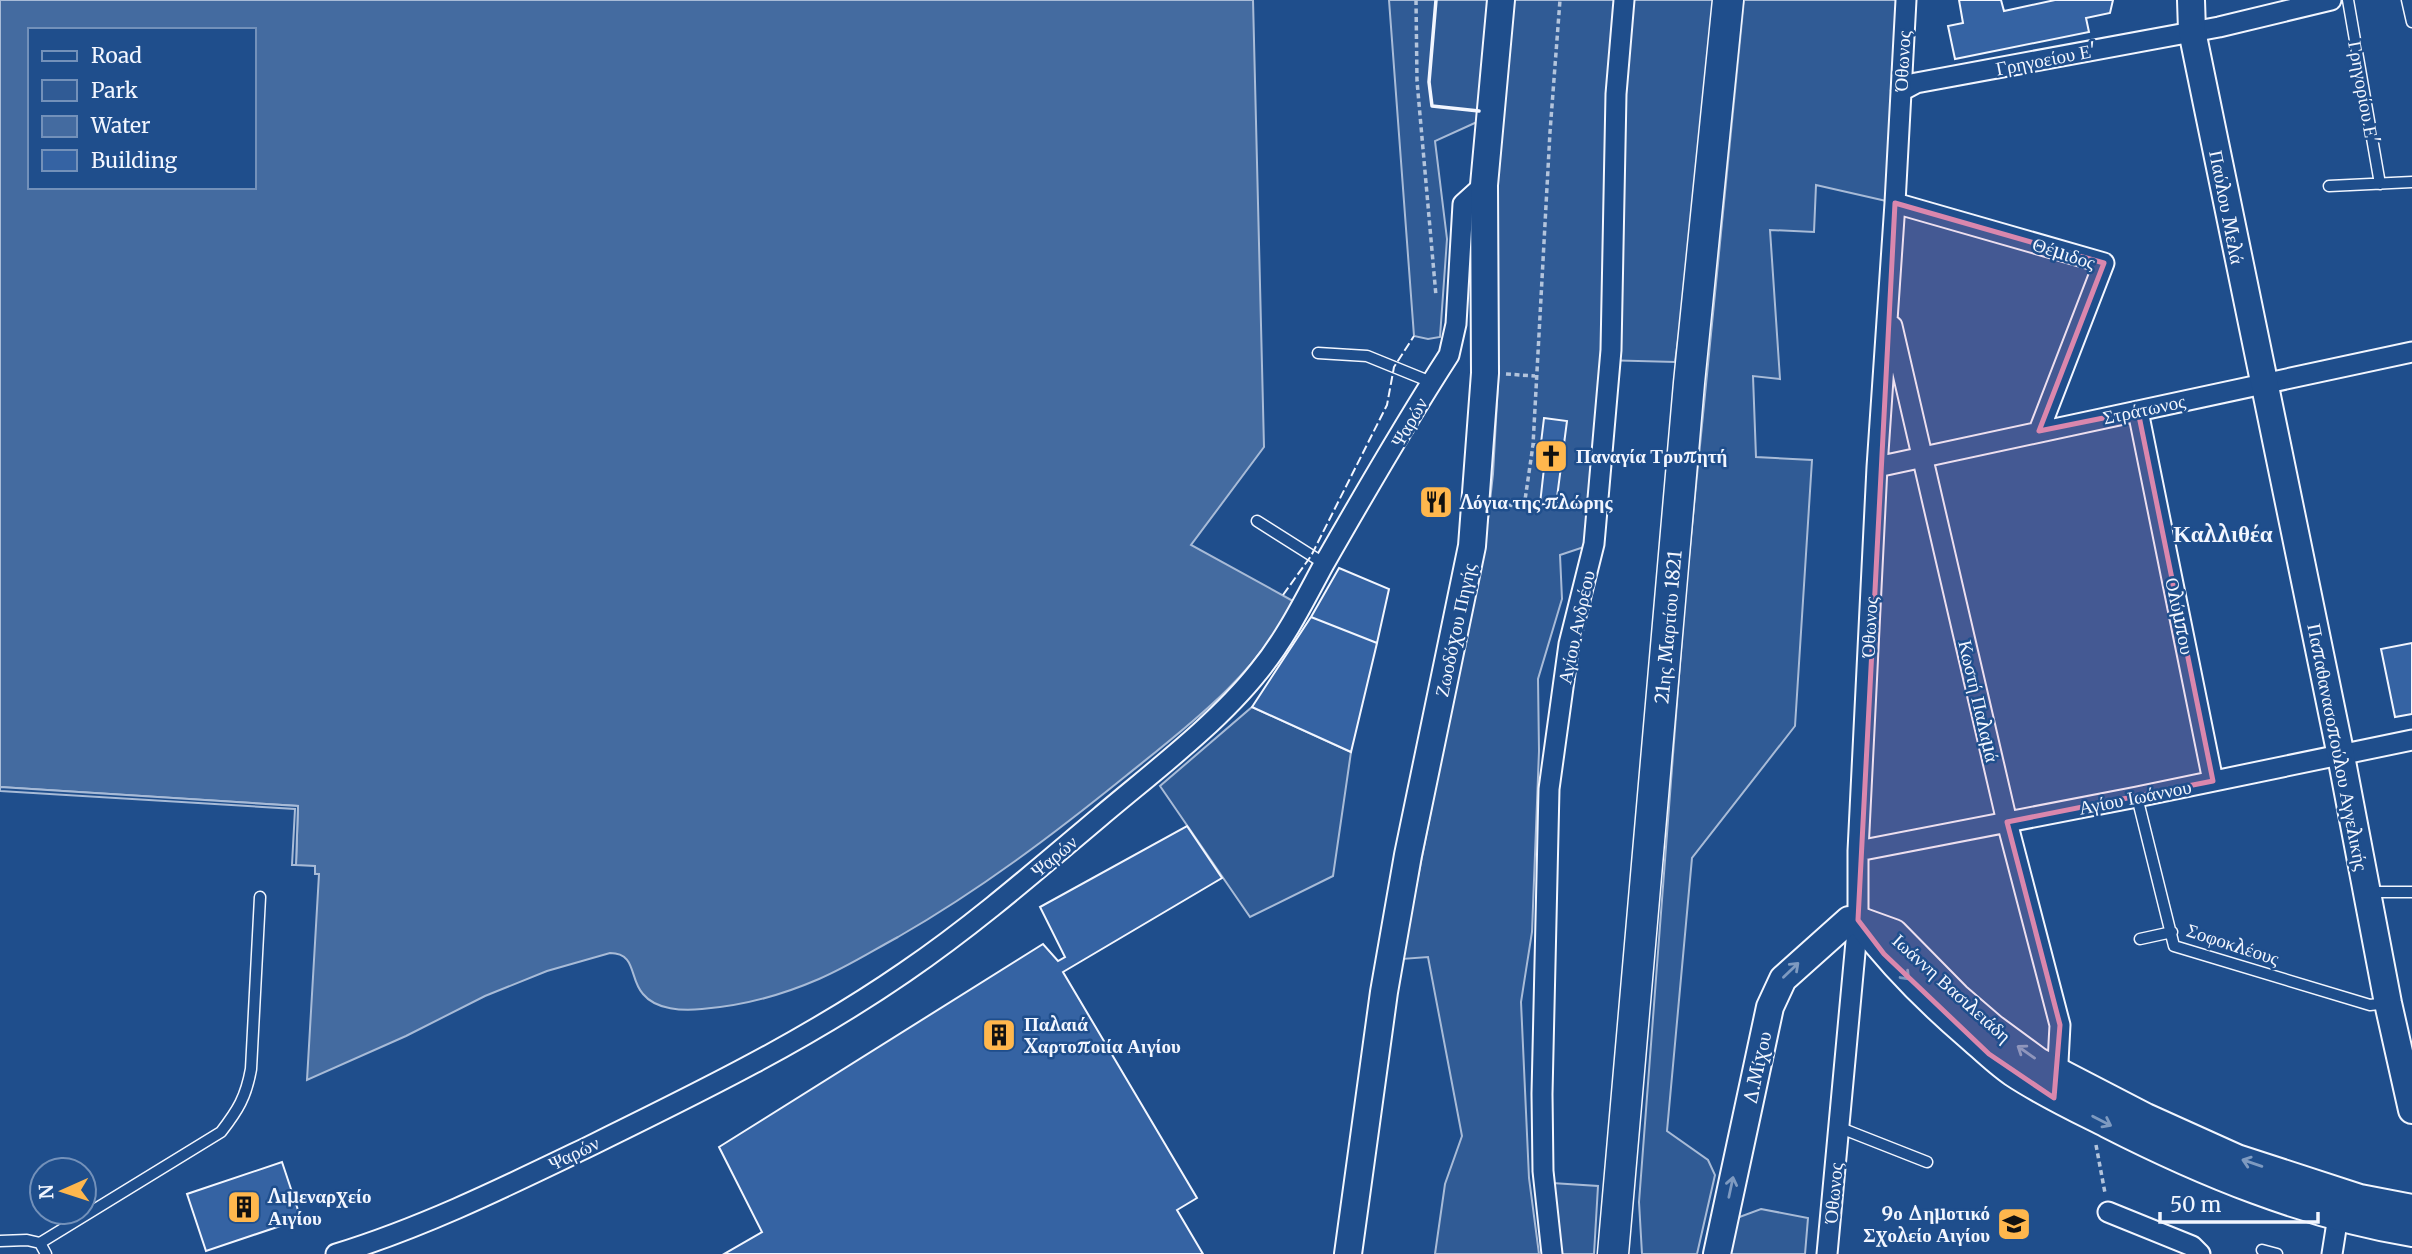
<svg xmlns="http://www.w3.org/2000/svg" width="2412" height="1254" font-family="Merriweather,serif">
	<style>
		.green { fill: #305b95; stroke: #a8bbd7; stroke-width: 2 }
		.water { fill: #446ba0; stroke: #a8bbd7; stroke-width: 2; fill-rule: evenodd }
		.pier { fill: #1f4e8c; stroke: #a8bbd7; stroke-width: 2 }
		.building { fill: #3563a3; stroke: #f2f6ff; stroke-width: 2 }
		.lines { fill: none; stroke-linecap: round; stroke-linejoin: round }
		.lane-casing { stroke: #f2f6ff; stroke-width: 13 }
		.street-casing { stroke: #f2f6ff; stroke-width: 23 }
		.secondary-casing { stroke: #f2f6ff; stroke-width: 30 }
		.primary-casing { stroke: #f2f6ff; stroke-width: 33 }
		.path { stroke: #b3c4dc; stroke-width: 3.5; stroke-dasharray: 5 3.5; stroke-linecap: butt }
		.lane { stroke: #1f4e8c; stroke-width: 10 }
		.street { stroke: #1f4e8c; stroke-width: 19 }
		.secondary { stroke: #1f4e8c; stroke-width: 26 }
		.primary { stroke: #1f4e8c; stroke-width: 30 }
		.fence { stroke: #f2f6ff; stroke-width: 2; stroke-dasharray: 9 3.5; stroke-linecap: butt }
		.wall { stroke: #f2f6ff; stroke-width: 3.5 }
		.oneway { stroke: #7e9ac0 }
		.marked { fill: #da87ad; fill-opacity: 0.2; stroke: #da87ad; stroke-width: 5; stroke-linejoin: round }
		.labels { text-anchor: middle; stroke-width: 5; stroke-linejoin: round; paint-order: stroke }
		.street-label { font-size: 19px; fill: #f2f6ff; stroke: #1f4e8c }
		.poi-label { font-size: 19px; font-weight: bold; fill: #f2f6ff; stroke: #1f4e8c; text-anchor: start }
		.quarter-label { font-size: 23px; font-weight: bold; fill: #f2f6ff; stroke: #1f4e8c }
	</style>
	<rect width="100%" height="100%" fill="#1f4e8c"/>
	<path class="green" d="M1389,0H1490L1477,122L1435,141L1447,239L1440,337L1428,339L1414,336Z
		M1511,0H1726L1675,362L1601,360L1584,547L1560,555L1562,599L1538,679L1539,751L1532,932L1521,1002L1529,1178L1539,1254H1435L1445,1184L1462,1136L1428,957L1402,959L1488,519L1493,474L1499,366L1495,364V190Z
		M1744,0H1906L1895,203L1816,185L1814,232L1770,230L1780,379L1753,376L1756,457L1812,460L1795,726L1692,858L1667,1131L1708,1160L1715,1175L1697,1254H1642L1639,1202L1685,597Z
		M1252,707L1351,752L1333,876L1250,917L1160,786Z
		M1552,1183L1598,1186L1594,1254H1559Z
		M1761,1209L1808,1218L1805,1254H1726L1734,1219Z"/>
	<path class="water" d="M0,0H1253L1264,447L1191,545L1293,601C1258,674 1188,726 1127,775C1054,834 980,890 898,937C872,951 847,967 819,979C782,995 743,1006 702,1009C683,1011 656,1010 643,994C629,979 637,953 610,953L547,971L485,996L406,1036L307,1080L319,874H315V866L296,865L298,806L0,787ZM30,30H254V187H30Z"/>
	<path class="pier" d="M0,787L298,806L296,865H292L295,809L0,791Z"/>
	<path class="building" d="M1959,0H2001L2004,11L2055,0H2113L2110,13L2086,18L2089,32L1955,59L1948,26L1963,23Z
		M1544,418L1567,421L1556,505L1540,504L1544,468H1538Z
		M1339,568L1389,589L1377,643L1311,617Z
		M1311,617L1377,643L1351,752L1252,707Z
		M2412,643V714L2395,717L2381,649Z
		M1187,826L1222,878L1063,972L1197,1198L1177,1210L1203,1254H724L762,1232L719,1147L1043,944L1058,961L1065,957L1040,907Z
		M282,1162L301,1219L206,1251L187,1194Z"/>
	<g class="lines">
		<g class="lane-casing">
			<path id="lane" d="M2348,0L2380,184
				M2407,0L2412,22
				M2329,186L2412,182
				M1318,353L1367,356L1431,382
				M1257,521L1325,564
				M2137,797L2174,946L2370,1005L2387,1003
				M2367,892H2412
				M2140,939L2172,932
				M1838,1127L1927,1162
				M0,1241L27,1240L40,1243L46,1254
				M40,1243L221,1132C238,1110 246,1097 251,1069L260,897
				M2262,1250L2277,1254"/>
		</g>
		<g class="street-casing">
			<path id="street" d="M1901,91L1916,83L2219,27L2331,0
				M1895,203L2104,263L2039,431
				M1892,326L2007,822L2060,1025L2057,1081
				M2138,411L2213,781
				M1877,467L2412,352
				M1858,851L2137,797L2412,740
				M2108,1212L2192,1246L2200,1254
				M336,1254C424,1227 505,1187 588,1147C696,1094 805,1041 905,972C974,925 1037,870 1101,816C1153,772 1217,724 1259,671C1286,638 1304,601 1324,564C1364,494 1405,423 1449,355L1456,324L1463,204L1484,185
				M1552,1254L1543,1171L1542,1094L1549,789L1569,644L1594,544L1611,350L1616,94L1624,0
				M1827,1254L1858,920V851L1877,467L1895,203L1906,0
				M2332,1254L2338,1216"/>
		</g>
		<g class="secondary-casing">
			<path id="secondary" d="M2191,0L2192,31L2341,756L2388,1003L2412,1110
				M1858,920C1891,963 1927,1000 1968,1035C1983,1048 1997,1062 2013,1073C2043,1093 2075,1108 2107,1124C2203,1173 2305,1215 2412,1233
				M1348,1254L1384,992L1408,855L1472,546L1485,373L1484,185L1501,0
				M1717,1254L1770,1007L1783,979L1849,920H1858L1894,933L1957,997L1993,1028L2038,1061L2146,1117L2237,1158L2360,1198L2412,1208"/>
		</g>
		<g class="primary-casing">
			<path id="primary" d="M1613,1254L1689,383L1728,0"/>
		</g>
		<path class="path" d="M1416,0L1417,81L1436,296
			M1506,374L1535,376
			M1533,445L1541,444
			M1499,504L1524,507L1533,445L1550,132L1560,0
			M2096,1145L2105,1193"/>
		<use href="#lane" class="lane"/>
		<use href="#street" class="street"/>
		<use href="#secondary" class="secondary"/>
		<use href="#primary" class="primary"/>
		<path class="fence" d="M1283,595L1311,556L1387,405L1394,367L1414,336"/>
		<path class="wall" d="M1436,0L1429,82L1432,106L1479,111"/>
	</g>
	<defs><path id="oneway-shaft" d="M-6 0H5M1.5-3L5.5 0L1.5 3" fill="none" stroke-width="1.6" stroke-linecap="round" stroke-linejoin="round" transform="scale(1.75)"/></defs>
	<g class="oneway">
		<use href="#oneway-shaft" transform="translate(1791 970) rotate(-44)"/>
		<use href="#oneway-shaft" transform="translate(1902 972) rotate(46)"/>
		<use href="#oneway-shaft" transform="translate(2026 1052) rotate(-145)"/>
		<use href="#oneway-shaft" transform="translate(2102 1121) rotate(27)"/>
		<use href="#oneway-shaft" transform="translate(2252 1163) rotate(-161)"/>
		<use href="#oneway-shaft" transform="translate(1731 1187) rotate(-78)"/>
	</g>
	<path class="marked" d="M1895,203L2104,263L2039,431L2138,411L2213,781L2007,822L2060,1025L2054,1098L1989,1054L1884,954L1858,920Z"/>
	<defs>
		<g id="church-square" transform="scale(1.75)"><rect x="-9" y="-9" width="18" height="18" rx="4" fill="#ffb74d" stroke="#1f4e8c"/><path d="M-1.2-6h2.4v3.5h3.3v2.4h-3.3V6h-2.4V-.1h-3.3v-2.4h3.3Z" fill="#111"/></g>
		<g id="restaurant-square" transform="scale(1.75)"><rect x="-9" y="-9" width="18" height="18" rx="4" fill="#ffb74d" stroke="#1f4e8c"/><path d="M-5-6h1v4h1v-4h1v4h1v-4h1v5L-1.5 .5V6h-2V.5L-5-1ZM5-6V6H3V1.5H1.5Q1.5-4 5-6Z" fill="#111"/></g>
		<g id="building-square" transform="scale(1.75)"><rect x="-9" y="-9" width="18" height="18" rx="4" fill="#ffb74d" stroke="#1f4e8c"/><path d="M-4-6H4V6H1V3H-1V6H-4ZM-2.5-4.3h1.7v1.8h-1.7ZM.8-4.3h1.7v1.8H.8ZM-2.5-1h1.7V.8h-1.7ZM.8-1h1.7V.8H.8Z" fill="#111"/></g>
		<g id="school-square" transform="scale(1.75)"><rect x="-9" y="-9" width="18" height="18" rx="4" fill="#ffb74d" stroke="#1f4e8c"/><path d="M0-5L7-2L0 1L-7-2ZM-4 1L0 2.5L4 1V4Q0 6-4 4Z" fill="#111"/></g>
	</defs>
	<g fill-rule="evenodd">
		<use href="#church-square" x="1551" y="456"/>
		<use href="#restaurant-square" x="1436" y="502"/>
		<use href="#building-square" x="999" y="1035"/>
		<use href="#building-square" x="244" y="1207"/>
		<use href="#school-square" x="2014" y="1224"/>
	</g>
	<g class="labels">
		<g class="street-label">
			<text transform="translate(2046 59) rotate(-11)" y="7">Γρηγοείου Ε'</text>
			<text transform="translate(1902 61) rotate(-87)" y="7">Όθωνος</text>
			<text transform="translate(2364 92) rotate(80)" y="7">Γρηγορίου Ε'</text>
			<text transform="translate(2227 207) rotate(79)" y="7">Παύλου Μελά</text>
			<text transform="translate(2064 253) rotate(18)" y="7">Θέμιδος</text>
			<text transform="translate(2144 409) rotate(-12)" y="7">Στράτωνος</text>
			<text transform="translate(1409 422) rotate(-60)" y="7">Ψαρών</text>
			<text transform="translate(2180 616) rotate(78)" y="7">Ολύμπου</text>
			<text transform="translate(1576 627) rotate(-78)" y="7">Αγίου Ανδρέου</text>
			<text transform="translate(1668 627) rotate(-85)" y="7">21ης Μαρτίου 1821</text>
			<text transform="translate(1869 627) rotate(-87)" y="7">Όθωνος</text>
			<text transform="translate(1455 630) rotate(-78)" y="7">Ζωοδόχου Πηγής</text>
			<text transform="translate(1979 701) rotate(77)" y="7">Κωστή Παλαμά</text>
			<text transform="translate(2338 747) rotate(79)" y="7">Παπαθανασοπούλου Αγγελικής</text>
			<text transform="translate(2135 797) rotate(-11)" y="7">Αγίου Ιωάννου</text>
			<text transform="translate(1054 856) rotate(-40)" y="7">Ψαρών</text>
			<text transform="translate(2233 944) rotate(18)" y="7">Σοφοκλέους</text>
			<text transform="translate(1952 988) rotate(42)" y="7">Ιωάννη Βασιλειάδη</text>
			<text transform="translate(1757 1068) rotate(-78)" y="7">Δ.Μίχου</text>
			<text transform="translate(574 1153) rotate(-26)" y="7">Ψαρών</text>
			<text transform="translate(1833 1193) rotate(-85)" y="7">Όθωνος</text>
		</g>
		<g class="poi-label">
			<text x="1576" y="463">Παναγία Τρυπητή</text>
			<text x="1460" y="509">Λόγια της πλώρης</text>
			<text x="1024" y="1031">Παλαιά<tspan x="1024" dy="22">Χαρτοποιία Αιγίου</tspan></text>
			<text x="268" y="1203">Λιμεναρχείο<tspan x="268" dy="22">Αιγίου</tspan></text>
			<text x="1990" y="1220" text-anchor="end">9ο Δημοτικό<tspan x="1990" dy="22">Σχολείο Αιγίου</tspan></text>
		</g>
		<g class="quarter-label">
			<text x="2223" y="542">Καλλιθέα</text>
		</g>
	</g>
	<rect x="28" y="28" width="228" height="161" fill="#1f4e8c" stroke="#7391ba" stroke-width="2"/>
	<rect x="42" y="51" width="35" height="10" fill="#1f4e8c" stroke="#7391ba" stroke-width="2"/>
	<text x="91" y="63" font-size="21" fill="#f2f6ff">Road</text>
	<rect x="42" y="80" width="35" height="21" fill="#305b95" stroke="#7391ba" stroke-width="2"/>
	<text x="91" y="98" font-size="21" fill="#f2f6ff">Park</text>
	<rect x="42" y="116" width="35" height="21" fill="#446ba0" stroke="#7391ba" stroke-width="2"/>
	<text x="91" y="133" font-size="21" fill="#f2f6ff">Water</text>
	<rect x="42" y="150" width="35" height="21" fill="#3563a3" stroke="#7391ba" stroke-width="2"/>
	<text x="91" y="168" font-size="21" fill="#f2f6ff">Building</text>
	<g transform="translate(63 1191) rotate(267)"><circle r="33" fill="#1f4e8c" stroke="#7391ba" stroke-width="2"/>
	<path d="M0-5L12 26L0 18L-12 26Z" fill="#ffb74d"/>
	<text y="-10" font-size="19" font-weight="bold" text-anchor="middle" fill="#f2f6ff">N</text>
	</g>
	<path d="M2160 1212v10h158v-10" fill="none" stroke="#f2f6ff" stroke-width="3.5"/>
	<text x="2170" y="1212" font-size="21" fill="#f2f6ff" stroke="#1f4e8c" stroke-width="5" paint-order="stroke">50 m</text>
</svg>
